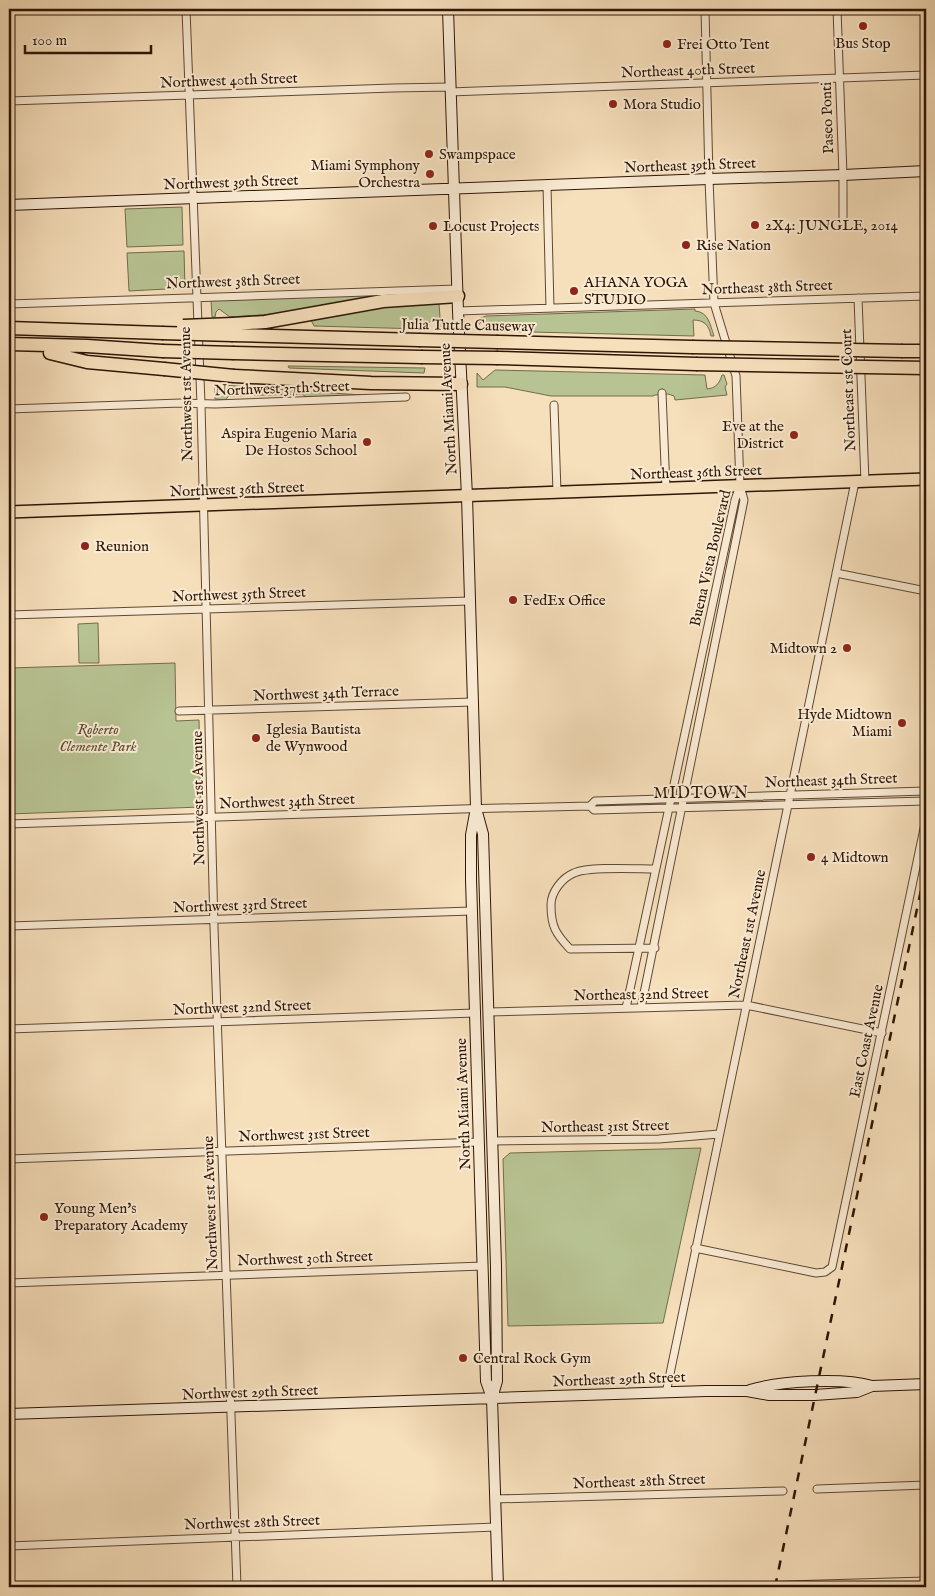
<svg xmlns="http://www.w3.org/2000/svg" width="935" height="1596" font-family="'IM FELL English',serif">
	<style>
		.green { fill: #b8c393; stroke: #736c4c }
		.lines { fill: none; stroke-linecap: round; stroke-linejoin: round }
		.street-casing { stroke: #604832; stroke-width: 9 }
		.secondary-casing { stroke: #2e1605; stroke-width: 12 }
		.primary-casing { stroke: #2e1605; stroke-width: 14 }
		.highway-casing { stroke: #2e1605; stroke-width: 15 }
		.street { stroke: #f9ead3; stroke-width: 7 }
		.secondary { stroke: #f9ead3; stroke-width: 10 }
		.primary { stroke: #f6dfbb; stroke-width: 11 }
		.highway { stroke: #f6dfbb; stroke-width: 12 }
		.rail { stroke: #2e1605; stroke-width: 2.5; stroke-dasharray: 9 9; stroke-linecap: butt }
		.highway-bridge-casing { stroke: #2e1605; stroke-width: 15; stroke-linecap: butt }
		.highway-bridge { stroke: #f6dfbb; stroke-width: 12 }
		.poi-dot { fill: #8f2418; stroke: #f9ead3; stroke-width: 2 }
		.labels { text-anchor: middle; stroke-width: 4; stroke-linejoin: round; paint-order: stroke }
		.poi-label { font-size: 15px; fill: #2e1605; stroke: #f9ead3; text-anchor: start }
		.street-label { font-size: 15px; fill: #2e1605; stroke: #f9ead3 }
		.park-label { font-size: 15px; font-style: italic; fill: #574a30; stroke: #f9ead3 }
		.neighbourhood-label { font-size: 16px; letter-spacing: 1px; fill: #2e1605; stroke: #f9ead3 }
	</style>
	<rect width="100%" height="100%" fill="#f6dfbb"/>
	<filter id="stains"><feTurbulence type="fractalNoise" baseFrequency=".004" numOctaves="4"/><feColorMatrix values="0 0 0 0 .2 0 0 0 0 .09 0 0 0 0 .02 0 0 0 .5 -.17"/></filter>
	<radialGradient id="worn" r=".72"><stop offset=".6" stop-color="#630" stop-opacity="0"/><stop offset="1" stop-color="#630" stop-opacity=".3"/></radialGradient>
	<path class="green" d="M182,207L183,245L127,247L125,209Z
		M184,251L185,288L129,291L127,253Z
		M413,293L288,313L230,317L219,309L216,312L215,317H212L211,300Z
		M432,302L439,304L441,330L434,318L422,329L314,326L310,318L377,306Z
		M695,309V311C709,312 710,325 714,336H711C709,325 704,320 693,320L694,336L490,331L481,322L475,329L476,320L486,316Z
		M288,366L425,368L424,373L289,368Z
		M495,370L705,375L707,389C716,388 719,384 722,375H724L727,384L725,387L727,395L675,400L674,396L668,394L655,395L653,396H551L505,387H477V373L483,380Z
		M215,385L218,388L222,385L361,395L306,397L302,394L229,396L225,400L215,399Z
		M98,623L99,663H79L78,624Z
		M175,663L176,721L199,720L201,807L9,814V668Z
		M701,1148L663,1323L508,1326L503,1159L510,1153Z"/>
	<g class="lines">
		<g class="street-casing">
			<path id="street" d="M186,9L201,404L214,927L237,1587
				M837,9L843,175V225
				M450,92L926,75
				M9,101L393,88L450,87
				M547,186L550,308
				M858,298L865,482
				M9,304L457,289
				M458,311L926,296
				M662,393L666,489
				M554,405L557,492
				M9,409L181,403L215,404L406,397
				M836,573L926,591
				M9,615L470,601
				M179,711L473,702
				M590,806L595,801L926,791
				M9,824L461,809L590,806L594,810L926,801
				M9,926L472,911
				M655,948L570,949C556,934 551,927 551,905C551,892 562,878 574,873C589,866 637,869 655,869
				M626,1008L735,500L740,485L736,376L714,303L709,179L705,9
				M641,1008L742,510L744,500L740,486
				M488,1012L746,1005L882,1033
				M9,1029L475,1013
				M492,1141L659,1139L719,1134
				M9,1159L479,1142
				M695,1248L816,1273L825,1272L832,1267L926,819
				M9,1283L483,1266
				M666,1393L855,482
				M817,1489L926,1485
				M495,1499L783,1491
				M9,1546L496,1527
				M724,1587L926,1581"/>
		</g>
		<g class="secondary-casing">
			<path id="secondary" d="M448,9L458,311L467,496L476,808L471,835V879L486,1381L492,1398
				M9,205L709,179L843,175L926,171
				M477,812L483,834L496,1266L497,1381L492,1398L498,1587
				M750,1390C780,1381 842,1377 872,1386
				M9,1414L706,1391H747L769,1395H815L857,1392L872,1386L926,1384"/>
		</g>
		<g class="primary-casing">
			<path id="primary" d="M9,512L926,479"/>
		</g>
		<g class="highway-casing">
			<path id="highway" d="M233,324L265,322L383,301L458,296
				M9,328L162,333
				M233,335L419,340
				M498,342L692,347
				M9,344L87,346L162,351
				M903,351H926
				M50,353L87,362L164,369
				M234,353L421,357
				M498,358L696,364
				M234,376L371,383L461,384"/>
		</g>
		<use href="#street" class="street"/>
		<use href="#secondary" class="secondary"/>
		<use href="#primary" class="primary"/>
		<use href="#highway" class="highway"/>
		<path class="rail" d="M775,1587L926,866"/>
		<g class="highway-bridge-casing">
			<path id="highway-bridge" d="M183,326L233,324
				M162,333L233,335
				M419,340L498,342
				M692,347L903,351
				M162,351L234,353
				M421,357L498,358
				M696,364L926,368
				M164,369L234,376"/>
		</g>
		<use href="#highway-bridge" class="highway-bridge"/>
	</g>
	<g class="poi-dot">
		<circle cx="863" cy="26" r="5"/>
		<circle cx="667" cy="44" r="5"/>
		<circle cx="613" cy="104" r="5"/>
		<circle cx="429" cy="154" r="5"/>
		<circle cx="430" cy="174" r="5"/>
		<circle cx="755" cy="225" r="5"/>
		<circle cx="433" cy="226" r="5"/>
		<circle cx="686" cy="245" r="5"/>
		<circle cx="574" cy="291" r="5"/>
		<circle cx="794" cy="435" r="5"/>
		<circle cx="367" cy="442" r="5"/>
		<circle cx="85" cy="546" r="5"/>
		<circle cx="513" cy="600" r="5"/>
		<circle cx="847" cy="648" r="5"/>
		<circle cx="902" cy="723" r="5"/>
		<circle cx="256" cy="738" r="5"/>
		<circle cx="811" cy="857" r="5"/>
		<circle cx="44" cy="1217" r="5"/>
		<circle cx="463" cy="1358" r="5"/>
	</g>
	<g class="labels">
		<g class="poi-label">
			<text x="863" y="48" text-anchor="middle">Bus Stop</text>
			<text x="677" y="49">Frei Otto Tent</text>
			<text x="623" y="109">Mora Studio</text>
			<text x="439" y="159">Swampspace</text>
			<text x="420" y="170" text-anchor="end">Miami Symphony<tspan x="420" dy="17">Orchestra</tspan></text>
			<text x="765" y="230">2X4: JUNGLE, 2014</text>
			<text x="443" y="231">Locust Projects</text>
			<text x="696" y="250">Rise Nation</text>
			<text x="584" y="287">AHANA YOGA<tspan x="584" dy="17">STUDIO</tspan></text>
			<text x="784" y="431" text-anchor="end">Eve at the<tspan x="784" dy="17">District</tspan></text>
			<text x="357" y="438" text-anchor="end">Aspira Eugenio Maria<tspan x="357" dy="17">De Hostos School</tspan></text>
			<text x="95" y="551">Reunion</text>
			<text x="523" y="605">FedEx Office</text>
			<text x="837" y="653" text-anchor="end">Midtown 2</text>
			<text x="892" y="719" text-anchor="end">Hyde Midtown<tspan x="892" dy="17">Miami</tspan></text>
			<text x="266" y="734">Iglesia Bautista<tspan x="266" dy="17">de Wynwood</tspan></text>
			<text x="821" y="862">4 Midtown</text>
			<text x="54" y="1213">Young Men's<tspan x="54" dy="17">Preparatory Academy</tspan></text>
			<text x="473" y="1363">Central Rock Gym</text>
		</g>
		<g class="street-label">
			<text transform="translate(688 70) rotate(-2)" y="5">Northeast 40th Street</text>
			<text transform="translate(229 80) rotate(-2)" y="5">Northwest 40th Street</text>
			<text transform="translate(827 118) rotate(-92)" y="5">Paseo Ponti</text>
			<text transform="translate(690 165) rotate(-2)" y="5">Northeast 39th Street</text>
			<text transform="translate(231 182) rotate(-2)" y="5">Northwest 39th Street</text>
			<text transform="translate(233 281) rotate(-2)" y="5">Northwest 38th Street</text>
			<text transform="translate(767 287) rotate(-2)" y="5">Northeast 38th Street</text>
			<text transform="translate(468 325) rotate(1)" y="5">Julia Tuttle Causeway</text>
			<text transform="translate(282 388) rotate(-2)" y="5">Northwest 37th Street</text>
			<text transform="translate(848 390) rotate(-92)" y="5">Northeast 1st Court</text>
			<text transform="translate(186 394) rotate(-91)" y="5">Northwest 1st Avenue</text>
			<text transform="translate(448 409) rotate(-93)" y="5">North Miami Avenue</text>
			<text transform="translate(696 472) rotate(-2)" y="5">Northeast 36th Street</text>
			<text transform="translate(237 489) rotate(-2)" y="5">Northwest 36th Street</text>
			<text transform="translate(710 558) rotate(-77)" y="5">Buena Vista Boulevard</text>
			<text transform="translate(239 594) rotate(-2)" y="5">Northwest 35th Street</text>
			<text transform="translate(326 693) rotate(-2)" y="5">Northwest 34th Terrace</text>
			<text transform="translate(831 780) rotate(-2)" y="5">Northeast 34th Street</text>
			<text transform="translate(198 798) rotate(-91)" y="5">Northwest 1st Avenue</text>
			<text transform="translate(287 801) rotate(-2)" y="5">Northwest 34th Street</text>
			<text transform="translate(240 905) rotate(-2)" y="5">Northwest 33rd Street</text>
			<text transform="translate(747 934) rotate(-78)" y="5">Northeast 1st Avenue</text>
			<text transform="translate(641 994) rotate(-1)" y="5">Northeast 32nd Street</text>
			<text transform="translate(242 1007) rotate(-2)" y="5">Northwest 32nd Street</text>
			<text transform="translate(866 1041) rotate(-78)" y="5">East Coast Avenue</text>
			<text transform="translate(463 1104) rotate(-92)" y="5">North Miami Avenue</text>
			<text transform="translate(605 1126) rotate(-1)" y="5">Northeast 31st Street</text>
			<text transform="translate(304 1134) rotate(-2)" y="5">Northwest 31st Street</text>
			<text transform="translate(210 1203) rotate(-92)" y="5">Northwest 1st Avenue</text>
			<text transform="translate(305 1258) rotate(-2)" y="5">Northwest 30th Street</text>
			<text transform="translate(619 1379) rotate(-2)" y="5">Northeast 29th Street</text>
			<text transform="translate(250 1392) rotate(-2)" y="5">Northwest 29th Street</text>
			<text transform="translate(639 1481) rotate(-2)" y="5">Northeast 28th Street</text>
			<text transform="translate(252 1522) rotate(-2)" y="5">Northwest 28th Street</text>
		</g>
		<g class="park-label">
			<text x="98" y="734">Roberto<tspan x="98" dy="17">Clemente Park</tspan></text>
		</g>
		<g class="neighbourhood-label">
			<text x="701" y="798">MIDTOWN</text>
		</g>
	</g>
	<rect width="935" height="1596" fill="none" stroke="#f6dfbb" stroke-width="30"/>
	<rect x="10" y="10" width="915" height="1576" fill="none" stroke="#2e1605" stroke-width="2.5"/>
	<rect x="15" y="15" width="905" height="1566" fill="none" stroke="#2e1605"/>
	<path d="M25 45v8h126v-8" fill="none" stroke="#2e1605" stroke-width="2.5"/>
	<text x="32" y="45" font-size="15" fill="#2e1605" stroke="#f9ead3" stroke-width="4" paint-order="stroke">100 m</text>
	<rect width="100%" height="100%" filter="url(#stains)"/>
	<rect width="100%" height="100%" fill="url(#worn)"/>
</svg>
